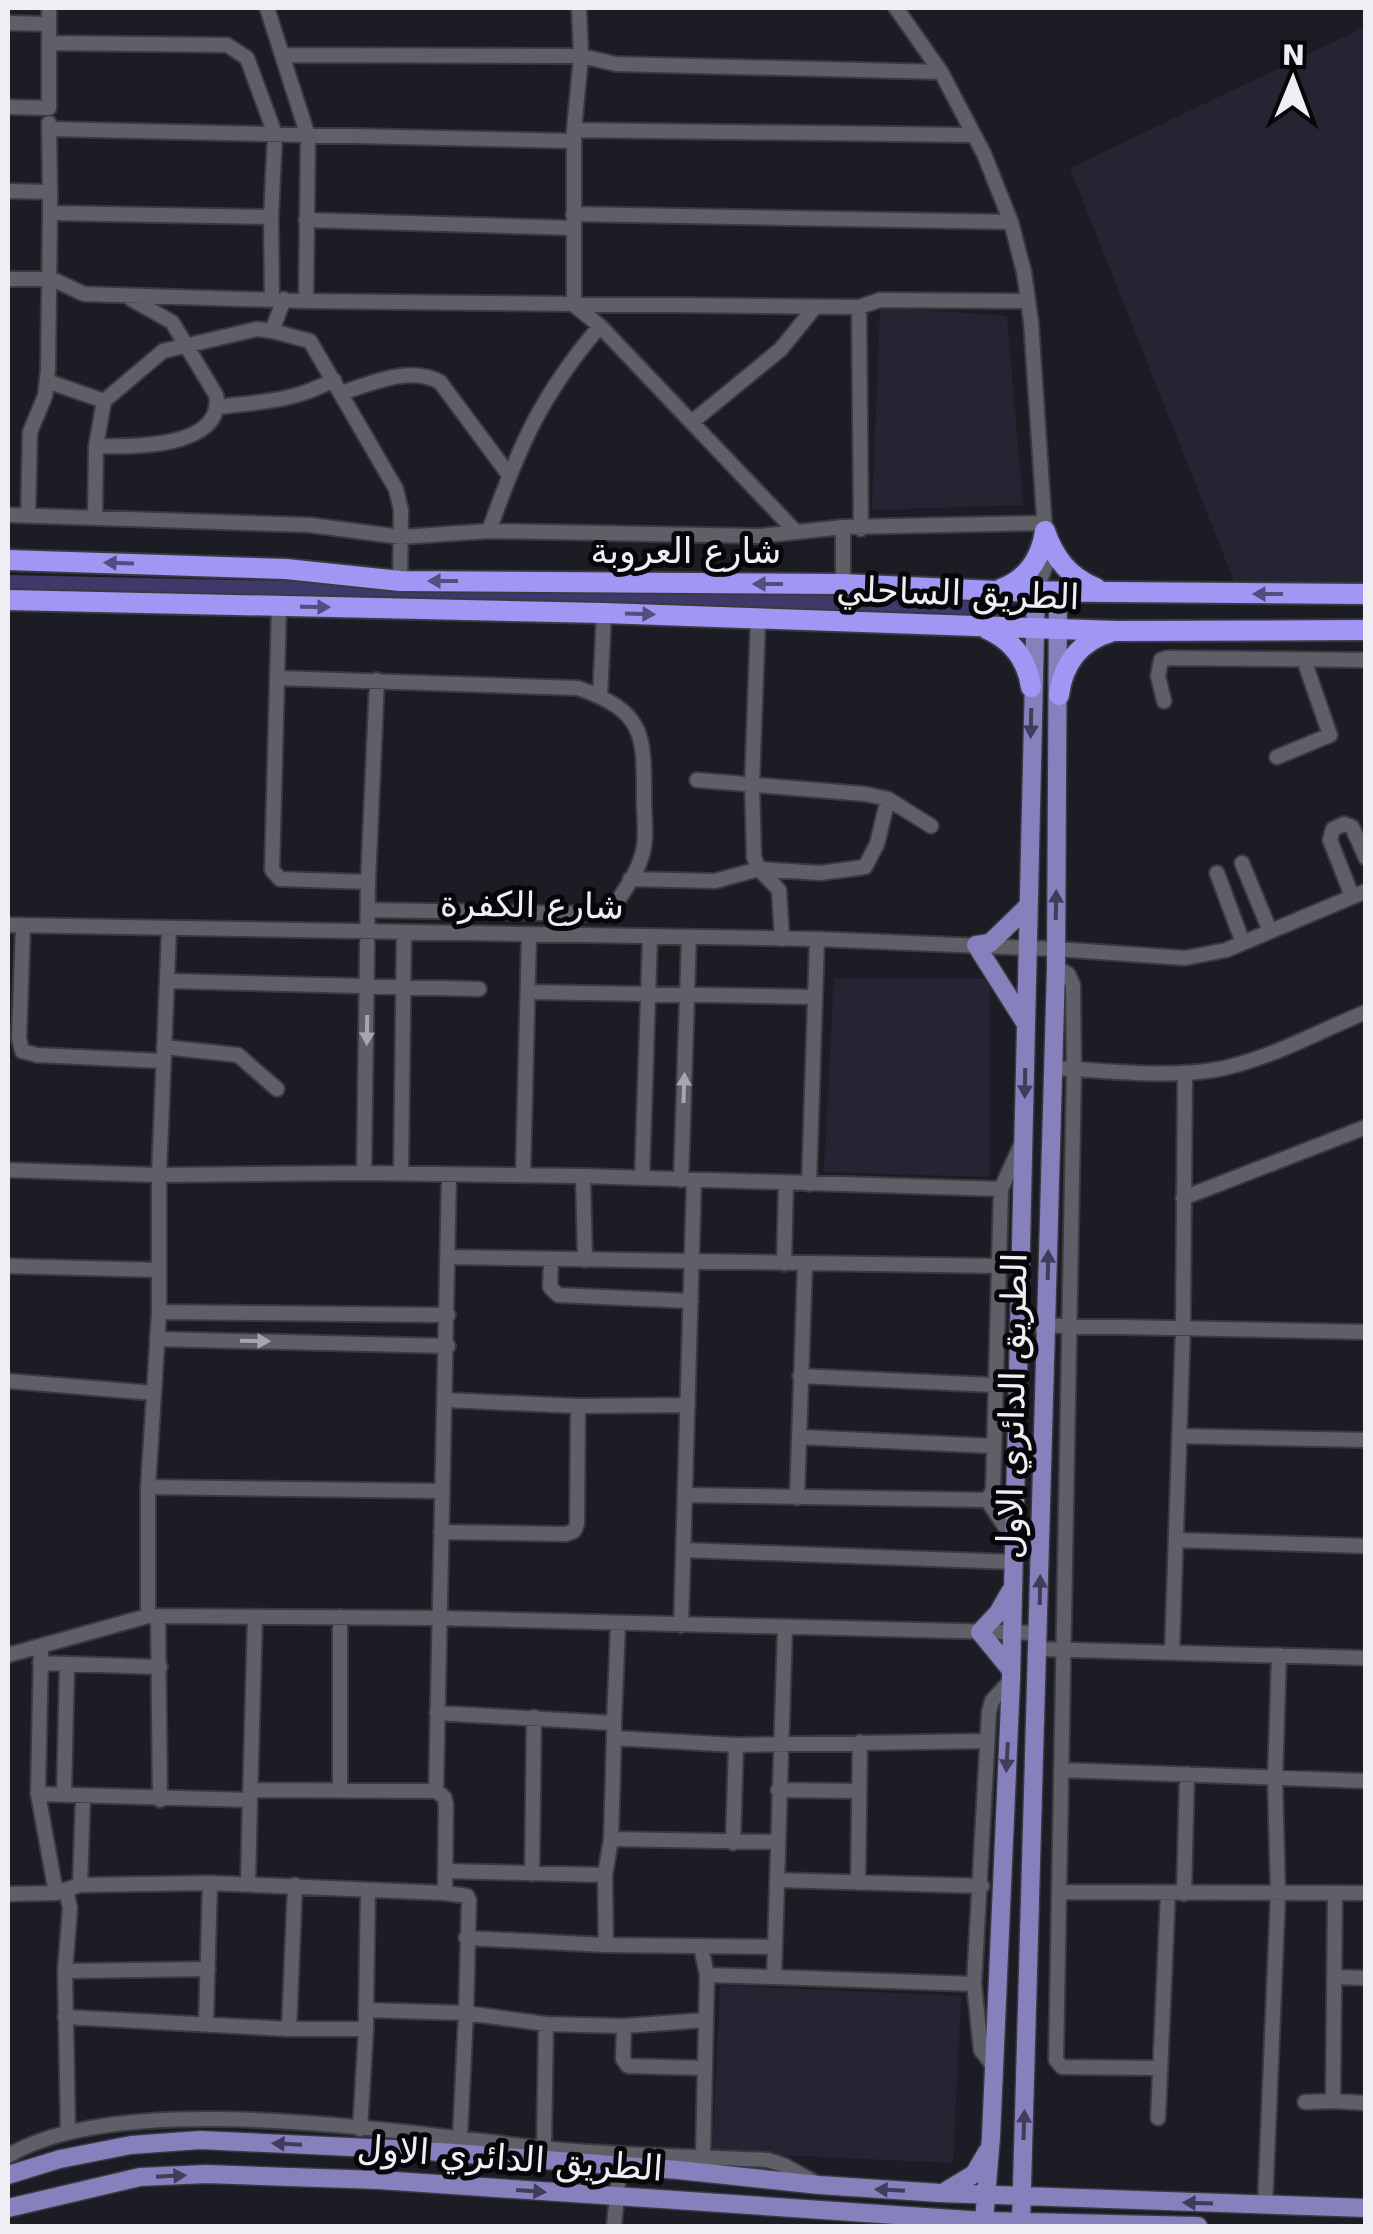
<svg xmlns="http://www.w3.org/2000/svg" width="1373" height="2234" font-family="'DejaVu Sans',Vazirmatn,sans-serif">
	<style>
		.built { fill: #252432 }
		.green { fill: #3f396a }
		.lines { fill: none; stroke-linecap: round; stroke-linejoin: round }
		.minor-casing { stroke: #3a3940; stroke-width: 18 }
		.major-casing { stroke: #3a3940; stroke-width: 21 }
		.highway-casing { stroke: #3a3940; stroke-width: 24 }
		.minor { stroke: #5f5f68; stroke-width: 14 }
		.major { stroke: #8680bc; stroke-width: 18 }
		.highway { stroke: #a096f4; stroke-width: 20 }
		.oneway { fill: #544e7f }
		.oneway2 { fill: #403d5a }
		.oneway3 { fill: #a6a6ae }
		.labels { text-anchor: middle; stroke-width: 10; stroke-linejoin: round; paint-order: stroke }
		.street-label { font-size: 35px; fill: #eeeef4; stroke: #07070a }
	</style>
	<rect width="100%" height="100%" fill="#1c1c24"/>
	<path class="built" d="M1365,27V584L1236,586L1070,168Z
		M880,307L1007,316L1023,505L872,510Z
		M834,978L990,979L989,1177L824,1172Z
		M720,1985L961,1996L953,2163L712,2152Z"/>
	<path class="green" d="M8,575L833,593L1014,602L1008,618L8,592Z"/>
	<g class="lines">
		<g class="minor-casing">
			<path id="minor" d="M267,8L308,136L306,301
				M579,8L581,56L574,130V305L600,326L796,532
				M896,8L941,72L984,154L1011,222L1024,272L1031,322L1045,531L1046,565L1036,590
				M8,23L49,24
				M49,43L227,45L247,58L275,134L271,217L272,300
				M284,55L581,56L616,64L941,72
				M8,107L49,108V8
				M49,123L50,192
				M50,129L574,141
				M574,130L972,135
				M8,191L50,192V213L271,217
				M573,214L1011,222
				M306,220L574,228
				M8,279H52L84,294L306,301L859,307L861,529
				M859,307L880,300L1027,301
				M272,331L310,341L396,489L401,510L400,581
				M47,381L104,401
				M341,393C370,384 410,365 440,382L509,475
				M218,407C265,401 291,402 334,380
				M692,422L781,349L815,307
				M96,446C129,447 226,449 216,395L172,322L129,298
				M8,515L310,525L401,537L489,531L760,536L843,527L1045,523
				M28,516L30,432L45,396L48,370L50,213
				M95,517L96,446L104,401L163,351L257,329L272,331L284,299
				M843,527V584
				M489,531C519,446 541,395 600,326
				M279,606L272,870L280,879L368,882
				M758,619L752,784L754,857L759,869L779,890L782,939
				M277,678L578,688C646,712 644,735 644,800C644,820 648,842 640,861C634,880 619,897 609,914L368,910
				M600,696L604,613
				M1164,701L1158,676L1161,660L1167,658L1366,660
				M1277,757L1330,735L1304,660
				M697,780L865,794L888,799L931,826
				M1242,863L1270,931
				M1217,873L1243,943
				M630,879L715,881L759,869L820,873L865,867L877,844L888,799
				M1352,896L1330,840L1333,829L1344,824L1352,827L1366,858
				M8,925L817,939L1056,949L1185,958L1226,950L1366,891
				M23,926L19,1038L22,1051L37,1055L163,1061
				M1056,967L1068,974L1073,985L1074,1069L1056,2060L1062,2067L1159,2068
				M169,981L479,989
				M528,992L815,997
				M164,1047L238,1055L277,1089
				M1052,1068C1105,1070 1162,1078 1214,1070C1266,1061 1317,1032 1366,1012
				M8,1170L159,1175L364,1173L583,1176L1001,1189
				M364,1173L368,882L377,680
				M401,1173L404,933
				M523,1175L529,935
				M583,1176L585,1260
				M642,1178L650,937
				M681,1180L689,937
				M809,1184L817,939
				M1183,1198L1366,1127
				M449,1257L998,1266
				M551,1259L550,1287L558,1295L691,1301
				M784,1264L786,1184
				M8,1266L159,1270
				M159,1312L448,1315
				M1019,1325L1366,1332
				M157,1339L448,1346
				M800,1376L994,1385
				M8,1381L154,1393L159,1312V1175L169,930
				M154,1393L148,1487V1616L438,1618L1039,1633
				M447,1400L578,1406L688,1405
				M1179,1436L1366,1440
				M799,1437L993,1446
				M148,1487L442,1491
				M686,1495L987,1500L993,1490L1001,1189L1021,1145
				M797,1498L805,1265
				M987,1500L1014,1540
				M441,1532L566,1534L574,1531L577,1524L578,1406
				M1176,1540L1366,1546
				M684,1550L1013,1562
				M158,1616L160,1800
				M681,1626L694,1180
				M41,1648L38,1794L56,1893
				M1039,1649L1366,1658
				M1172,1652L1183,1328L1185,1073
				M8,1655L148,1616
				M40,1663L160,1667
				M437,1713L614,1723L618,1624
				M614,1723V1738L736,1745L987,1741
				M1061,1770L1366,1781
				M340,1789V1617
				M778,1790L859,1791
				M436,1791L449,1175
				M38,1794L250,1800L255,1617
				M64,1795L67,1664
				M611,1839L777,1842
				M733,1843L736,1745
				M445,1871L605,1875L606,1945
				M532,1874L534,1717
				M605,1875L611,1839L614,1738
				M777,1880L982,1886
				M858,1883L860,1742
				M248,1884L250,1800
				M80,1885L83,1796
				M66,1890L70,1908L65,1971L68,2132
				M1059,1892L1366,1893
				M8,1894L56,1893L80,1885L210,1883L445,1893L446,1804L444,1797L436,1791L250,1790
				M1184,1894L1187,1774
				M466,1938L606,1945L775,1947L774,1977L974,1984
				M701,1947L707,1975L774,1977
				M775,1947L785,1627
				M65,1971L208,1969
				M1335,1977L1366,1978
				M366,2010L368,1892
				M65,2017L289,2029H366V2010L466,2013L469,1900L467,1896L445,1893
				M206,2023L210,1883
				M624,2026L623,2059L628,2066L705,2068
				M289,2029L295,1885
				M994,2067L981,2050L974,1984L989,1712L992,1701L1011,1680
				M1333,2101L1366,2103
				M1305,2102L1333,2101L1335,1893
				M1158,2118L1168,1893
				M360,2129L366,2029
				M460,2137L466,2013L546,2024L624,2026L705,2020
				M544,2148L546,2024
				M8,2156C122,2087 407,2133 540,2148C615,2156 692,2156 768,2160L783,2165L814,2182
				M703,2156L707,1975
				M1265,2205L1278,1894L1275,1780L1279,1655
				M614,2226L620,2165"/>
		</g>
		<g class="major-casing">
			<path id="major" d="M1024,1021L976,945L990,943L1028,906
				M1010,1592L998,1613L980,1632L1011,1670
				M8,2175L60,2159L131,2145L200,2140L414,2150L678,2170L819,2185L940,2193L1366,2208
				M946,2191L974,2174L987,2152
				M8,2208L140,2177L206,2174L379,2180L984,2221L1198,2226
				M984,2221L991,2137L1011,1680L1036,590
				M1021,2222L1056,967L1058,591"/>
		</g>
		<g class="highway-casing">
			<path id="highway" d="M1045,531C1054,558 1069,577 1096,588
				M8,560L286,569L400,581L843,584L996,591L1366,594
				M1001,589C1028,579 1041,558 1045,531
				M8,600L604,613L1116,631L1366,630
				M987,629C1012,640 1027,659 1031,687
				M1059,695C1063,664 1080,641 1111,632"/>
		</g>
		<use href="#minor" class="minor"/>
		<use href="#major" class="major"/>
		<use href="#highway" class="highway"/>
	</g>
	<defs><path id="oneway-solid" d="M-6-.8H1V-3.2L6.5 0L1 3.2V.8H-6Z" transform="scale(2.5)"/></defs>
	<g class="oneway">
		<use href="#oneway-solid" transform="translate(119 563) rotate(-178)"/>
		<use href="#oneway-solid" transform="translate(443 581) rotate(-180)"/>
		<use href="#oneway-solid" transform="translate(768 584) rotate(-180)"/>
		<use href="#oneway-solid" transform="translate(1268 594) rotate(180)"/>
		<use href="#oneway-solid" transform="translate(315 607) rotate(1)"/>
		<use href="#oneway-solid" transform="translate(640 614) rotate(2)"/>
	</g>
	<g class="oneway2">
		<use href="#oneway-solid" transform="translate(1031 723) rotate(91)"/>
		<use href="#oneway-solid" transform="translate(1056 905) rotate(-89)"/>
		<use href="#oneway-solid" transform="translate(1025 1083) rotate(91)"/>
		<use href="#oneway-solid" transform="translate(1048 1265) rotate(-89)"/>
		<use href="#oneway-solid" transform="translate(1040 1590) rotate(-89)"/>
		<use href="#oneway-solid" transform="translate(1007 1757) rotate(93)"/>
		<use href="#oneway-solid" transform="translate(1024 2125) rotate(-88)"/>
		<use href="#oneway-solid" transform="translate(287 2144) rotate(-177)"/>
		<use href="#oneway-solid" transform="translate(171 2176) rotate(-3)"/>
		<use href="#oneway-solid" transform="translate(890 2190) rotate(-177)"/>
		<use href="#oneway-solid" transform="translate(531 2191) rotate(4)"/>
		<use href="#oneway-solid" transform="translate(1198 2203) rotate(-178)"/>
	</g>
	<g class="oneway3">
		<use href="#oneway-solid" transform="translate(367 1030) rotate(91)"/>
		<use href="#oneway-solid" transform="translate(684 1088) rotate(-88)"/>
		<use href="#oneway-solid" transform="translate(255 1341) rotate(1)"/>
	</g>
	<g class="labels">
		<g class="street-label">
			<text x="686" y="563">شارع العروبة</text>
			<text transform="translate(958 593) rotate(2)" y="12">الطريق الساحلي</text>
			<text transform="translate(532 905) rotate(1)" y="12">شارع الكفرة</text>
			<text transform="translate(1012 1406) rotate(-89)" y="12">الطريق الدائري الاول</text>
			<text transform="translate(510 2158) rotate(4)" y="12">الطريق الدائري الاول</text>
		</g>
	</g>
	<rect width="1373" height="2234" fill="none" stroke="#eeeef4" stroke-width="20"/>
	<g transform="translate(1293 80) rotate(1)" stroke="#07070a" stroke-width="8" paint-order="stroke">
	<path d="M0-8L18 38L0 25L-18 38Z" fill="#eeeef4"/>
	<text y="-15" font-size="28" font-weight="bold" text-anchor="middle" fill="#eeeef4">N</text>
	</g>
</svg>
